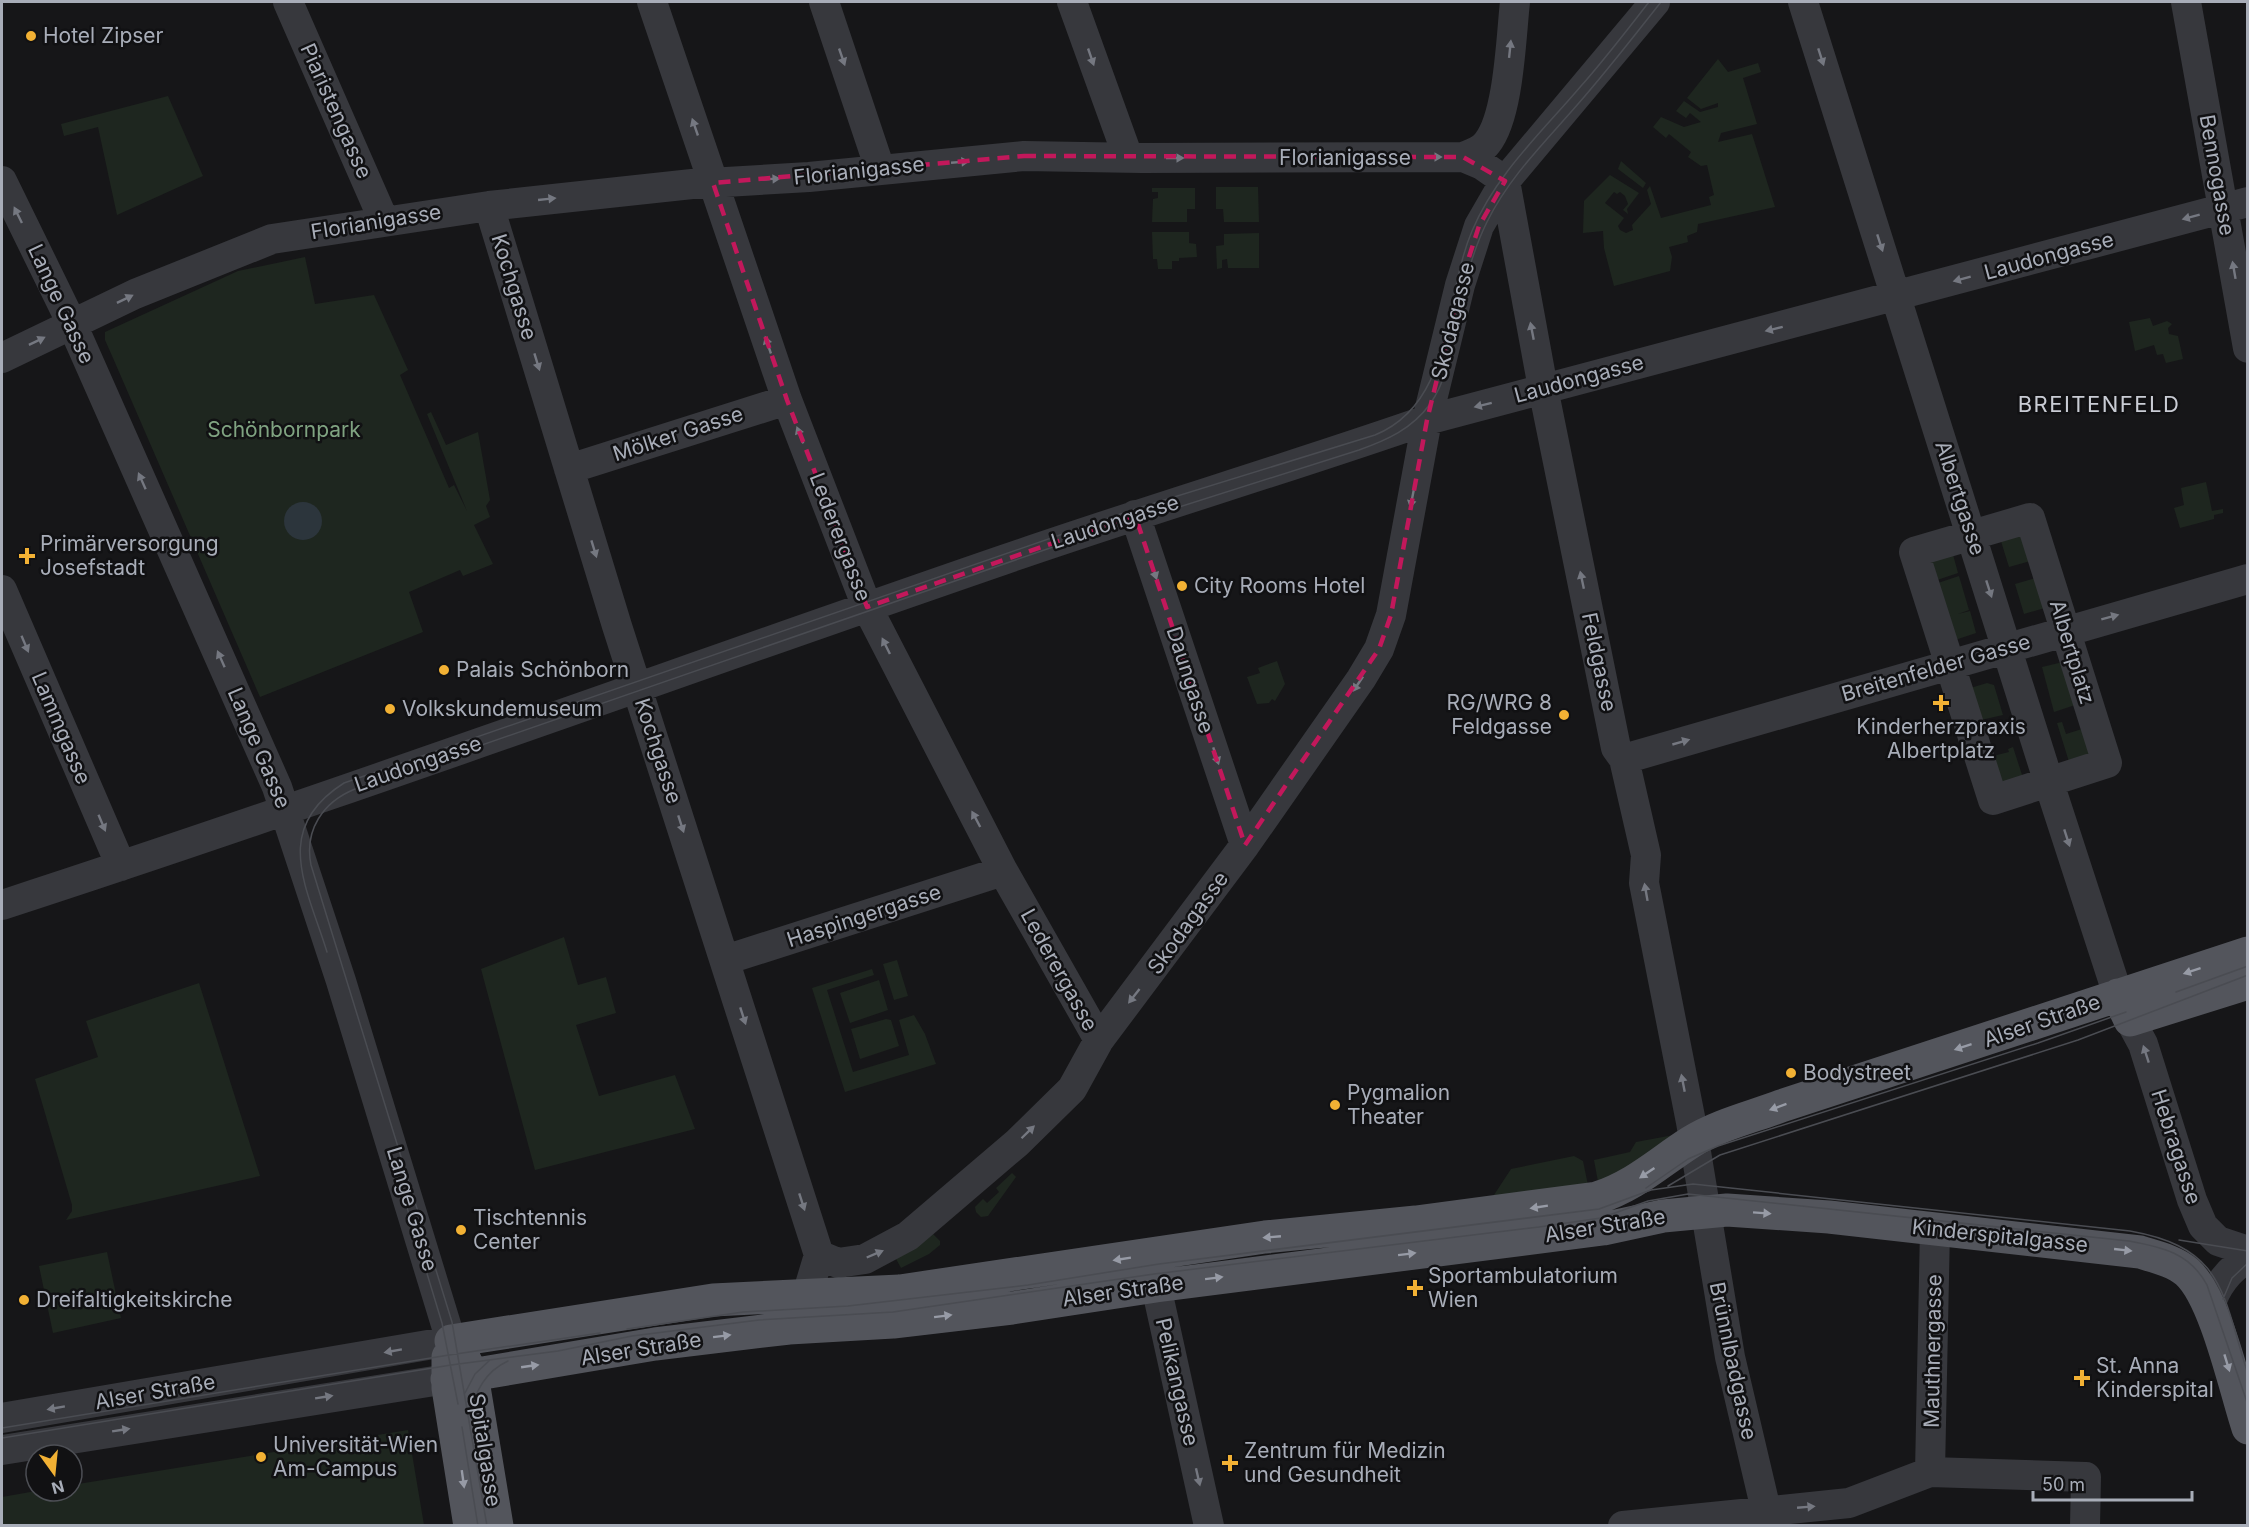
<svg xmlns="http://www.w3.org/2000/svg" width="2249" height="1527" font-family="Inter,sans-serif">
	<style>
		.green { fill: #1e261f }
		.water { fill: #2c353c }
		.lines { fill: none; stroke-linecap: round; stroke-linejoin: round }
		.minor { stroke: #37383d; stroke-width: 30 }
		.major { stroke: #53555c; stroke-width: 33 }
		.tram { stroke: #4a4c52; stroke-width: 1.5 }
		.oneway { fill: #757881 }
		.oneway2 { fill: #979ba6 }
		.marked { fill: none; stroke: #c2185b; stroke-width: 4.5; stroke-dasharray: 12 8; stroke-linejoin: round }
		.poi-dot { fill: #f2b134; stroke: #111113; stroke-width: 2 }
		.labels { text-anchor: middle; stroke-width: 5; stroke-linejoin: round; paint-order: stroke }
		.poi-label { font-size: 21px; fill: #a8adb8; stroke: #111113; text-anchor: start }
		.street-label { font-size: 21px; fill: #a8adb8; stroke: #111113 }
		.park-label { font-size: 21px; fill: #7fa381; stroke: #111113 }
		.neighbourhood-label { font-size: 22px; letter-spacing: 1.5px; fill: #c9ccd4; stroke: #111113 }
	</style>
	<rect width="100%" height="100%" fill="#161618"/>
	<path class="green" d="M1718,59L1728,72L1758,63L1761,72L1743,78L1757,124L1721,133L1718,142L1752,134L1775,207L1698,224L1697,232L1687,236L1688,242L1669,247L1672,257L1670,271L1614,286L1604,248L1603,231L1583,233L1584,201L1610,175L1639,193L1627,209L1628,214L1623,210L1628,204L1625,196L1620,192L1617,194L1614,192L1605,203L1624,218L1618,226L1620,230L1626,233L1633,230L1632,225L1651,204L1647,190L1650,186L1661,218L1711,205L1709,197L1714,195L1707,165L1701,166L1688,157L1691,152L1669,134L1666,138L1653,127L1661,117L1684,127L1701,122L1690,113L1686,118L1676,111L1684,101L1700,112L1718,107V103L1701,109L1687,98Z
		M168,96L203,176L117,215L98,127L64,136L61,124Z
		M1621,161L1646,183L1643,188L1618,169Z
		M1216,187H1258L1259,222H1224L1223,209H1216Z
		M1152,188H1195V209H1187V222H1152L1153,199L1158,198V192H1152Z
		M1152,232H1189V243L1196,244L1197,257L1179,258V261H1172V269H1158L1157,259H1153Z
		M1259,233V268H1228L1227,259L1222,260V268L1217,269L1216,246L1224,245V234Z
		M305,257L315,304L374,295L408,370L400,375L449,488L454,485L467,511L427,414L431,412L446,445L478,432L490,500L486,506L490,517L474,525L493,564L463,576L460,570L409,592L423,632L260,697L113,358L105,340V332L238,271Z
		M2150,318L2153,326L2167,321L2172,324L2168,328L2169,334L2178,336L2183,359L2166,363L2163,354L2157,355L2154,345L2135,351L2129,322Z
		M2206,482L2212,511L2223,509V513L2214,515V519L2180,528L2174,508L2184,505L2181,488Z
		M2025,531L2034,560L2009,567L2000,538Z
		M1952,551L1958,573L1934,581L1927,560Z
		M1959,576L1969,610L1958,614L1970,611L1976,633L1952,641L1935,584Z
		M2039,577L2048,607L2024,614L2015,584Z
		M1277,661L1285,684L1275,701L1272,699L1269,703L1257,704L1247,677L1260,673L1258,668Z
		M2063,662L2081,703L2054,712L2042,667Z
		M1987,683L1994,685L2003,715L1981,720L1967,689Z
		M2062,722L2066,734L2082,729L2097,758L2070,765L2057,723Z
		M2013,747L2024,781L2000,788L1993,756L2009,752L2008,749Z
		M564,937L578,985L606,977L616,1013L576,1025L599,1096L675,1075L695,1129L535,1170L481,969Z
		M897,960L908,996L894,1000L883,964Z
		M872,969L874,975L827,990L853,1072L909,1055L899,1020L914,1015L925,1034L936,1064L845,1092L812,988Z
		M879,980L888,1010L850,1023L840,993Z
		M199,983L260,1176L66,1220L72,1211V1205L35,1079L98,1057L86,1021Z
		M886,1019L891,1020L899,1046L860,1059L851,1029Z
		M1679,1134L1599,1187L1594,1160L1630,1152L1636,1142Z
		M1574,1156L1583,1161L1589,1190L1492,1198L1511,1169Z
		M1012,1173L1016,1177L988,1216L981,1217L976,1212L975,1207L983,1199L987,1203L999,1192L996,1188Z
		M933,1234L940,1241V1245L929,1254L901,1268L895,1257L907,1253Z
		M107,1252L121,1318L53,1333L39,1266Z
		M408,1430L424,1525H2V1497L36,1491H72V1485Z"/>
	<path class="water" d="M284 521a19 19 0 1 1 38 0a19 19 0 1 1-38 0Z"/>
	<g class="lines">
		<path class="minor" d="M288,2L384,221
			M652,2L787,400L867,607L1003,871L1099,1040
			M824,2L880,169
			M1072,2L1128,157
			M1803,2L2049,783L2118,995
			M2186,2L2248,348
			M1463,157C1473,153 1481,151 1487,143C1509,116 1511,37 1515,2
			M2,181L72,324L277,787L341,981L451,1341L2,1418
			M1505,181L1543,388L1616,748L1624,759L1646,855L1644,883L1691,1122L1730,1357L1766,1510
			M489,206L617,626L819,1255L807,1295
			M2,358L135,294L272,239L489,206L692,184L809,177L1024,156L1142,158L1463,157L1482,165L1505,181
			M569,469L787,400
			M1135,515L1245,845
			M2030,518L2107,763L1993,800L1914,552Z
			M2,590L121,866
			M1624,759L2248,579
			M2,905C337,796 669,675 1003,560C1144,511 1286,469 1427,420L2248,202
			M725,960L1003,871
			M2130,1020L2143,1044L2192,1200L2203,1226L2218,1241L2248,1251
			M819,1255L838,1263L865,1259L908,1236L1017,1143L1072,1089L1099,1040L1245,845L1361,679L1379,649L1391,615L1427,420L1460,285L1479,226L1505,181L1655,2
			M1160,1264L1154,1274L1156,1286L1209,1526
			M2210,1307C2215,1288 2229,1268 2248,1259
			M2,1450L447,1379
			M1930,1472L1935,1229
			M1623,1526L1849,1503L1930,1472L2086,1477L2085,1526"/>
		<path class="major" d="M2118,995L2130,1020L2248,983
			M451,1341L713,1300L900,1291L1265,1237L1416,1222L1597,1198C1636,1185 1658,1163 1691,1142C1718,1125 1752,1117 1781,1106L2248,953
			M463,1356L472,1375L497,1526
			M448,1357V1388L470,1526
			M447,1379L655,1344L789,1328L893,1322L1012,1308L1156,1286L1603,1229L1663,1216L1727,1210L1829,1217L2140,1252C2156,1257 2174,1261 2187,1272C2216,1298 2235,1389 2248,1428"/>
		<path class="tram" d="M327,952C307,887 271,829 344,783L1132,510L1375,435C1455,402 1443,299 1472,231C1496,174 1542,132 1581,86C1605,59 1627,30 1649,2
			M2176,992L2248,966
			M398,1178L442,1323L458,1404
			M1668,1186L1720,1155L2078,1040L2248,975
			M1646,1188L1688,1159L1718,1146L2038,1043L2126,1012
			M2179,1240L2248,1251
			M2223,1299L2232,1278L2248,1263
			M627,1329L743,1312L848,1306L1028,1285L1159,1264L1599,1209L1651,1190L1693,1184L2130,1231C2225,1248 2222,1294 2248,1374
			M465,1393L475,1374L490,1360
			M471,1415C474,1392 486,1371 508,1361
			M462,1427L478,1526
			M2,1428L449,1355L600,1333
			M2,1438L451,1365L558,1351L632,1336L759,1320L893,1312L1154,1274L1539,1227L1601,1218L1648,1201L1688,1194L2129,1241C2162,1247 2190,1253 2207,1285L2248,1405
			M487,1526L452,1322L311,865C304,830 323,802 355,789L1053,547L1359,450C1387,440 1412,429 1430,404C1447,380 1451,350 1456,322C1464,288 1471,254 1487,222C1509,177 1545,142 1578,104C1607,71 1634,36 1661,2"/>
	</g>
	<defs><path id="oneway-solid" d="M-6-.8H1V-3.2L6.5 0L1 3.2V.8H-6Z" transform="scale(1.5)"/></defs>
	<g class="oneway">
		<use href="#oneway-solid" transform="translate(1510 49) rotate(-84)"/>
		<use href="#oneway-solid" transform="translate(842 57) rotate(71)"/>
		<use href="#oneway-solid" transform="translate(1091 57) rotate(71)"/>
		<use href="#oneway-solid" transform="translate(1821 57) rotate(72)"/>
		<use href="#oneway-solid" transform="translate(695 127) rotate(-109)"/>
		<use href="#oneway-solid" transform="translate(1433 157)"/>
		<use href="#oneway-solid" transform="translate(1175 158)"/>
		<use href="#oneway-solid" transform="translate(960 162) rotate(-5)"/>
		<use href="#oneway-solid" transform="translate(771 179) rotate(-3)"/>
		<use href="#oneway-solid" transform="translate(547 199) rotate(-6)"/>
		<use href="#oneway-solid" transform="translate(18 215) rotate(-116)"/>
		<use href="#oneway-solid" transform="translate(2191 217) rotate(165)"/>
		<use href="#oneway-solid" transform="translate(1880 243) rotate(72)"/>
		<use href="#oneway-solid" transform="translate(2234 270) rotate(-100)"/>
		<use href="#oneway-solid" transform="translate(1962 279) rotate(165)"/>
		<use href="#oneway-solid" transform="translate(125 299) rotate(-26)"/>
		<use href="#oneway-solid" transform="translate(1774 329) rotate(166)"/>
		<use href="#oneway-solid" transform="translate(1532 331) rotate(-101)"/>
		<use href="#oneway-solid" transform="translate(37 341) rotate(-26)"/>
		<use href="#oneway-solid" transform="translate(768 345) rotate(-109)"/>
		<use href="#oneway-solid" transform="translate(537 362) rotate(73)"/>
		<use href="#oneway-solid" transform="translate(1483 405) rotate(166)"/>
		<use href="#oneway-solid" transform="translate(800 435) rotate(-111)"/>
		<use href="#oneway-solid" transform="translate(142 481) rotate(-114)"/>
		<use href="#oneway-solid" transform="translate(1412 499) rotate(101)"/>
		<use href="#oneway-solid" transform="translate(594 549) rotate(73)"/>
		<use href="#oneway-solid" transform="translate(1154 571) rotate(72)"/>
		<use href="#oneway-solid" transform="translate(1582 580) rotate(-102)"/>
		<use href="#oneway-solid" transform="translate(1989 589) rotate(72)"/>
		<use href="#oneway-solid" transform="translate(2110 617) rotate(-15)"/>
		<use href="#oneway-solid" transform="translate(25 644) rotate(67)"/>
		<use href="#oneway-solid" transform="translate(886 646) rotate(-116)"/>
		<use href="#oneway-solid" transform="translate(221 659) rotate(-114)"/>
		<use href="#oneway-solid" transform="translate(1358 684) rotate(124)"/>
		<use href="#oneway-solid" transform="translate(1681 742) rotate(-16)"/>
		<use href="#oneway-solid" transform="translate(1216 756) rotate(72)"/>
		<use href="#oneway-solid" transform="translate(976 819) rotate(-118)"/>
		<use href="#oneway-solid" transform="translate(102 823) rotate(67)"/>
		<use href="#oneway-solid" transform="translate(681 824) rotate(72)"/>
		<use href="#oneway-solid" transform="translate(2067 838) rotate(72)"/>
		<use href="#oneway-solid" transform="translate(1646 892) rotate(-100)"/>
		<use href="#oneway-solid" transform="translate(1134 996) rotate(128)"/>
		<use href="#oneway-solid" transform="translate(743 1016) rotate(72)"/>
		<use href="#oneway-solid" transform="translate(2146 1054) rotate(-108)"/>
		<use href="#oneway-solid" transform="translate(1683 1083) rotate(-101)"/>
		<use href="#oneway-solid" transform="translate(1028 1132) rotate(-44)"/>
		<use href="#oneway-solid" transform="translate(802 1202) rotate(72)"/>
		<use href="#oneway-solid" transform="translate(875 1254) rotate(-23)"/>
		<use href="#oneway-solid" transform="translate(393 1351) rotate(170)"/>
		<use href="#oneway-solid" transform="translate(324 1397) rotate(-9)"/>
		<use href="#oneway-solid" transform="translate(56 1408) rotate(170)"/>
		<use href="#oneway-solid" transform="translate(121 1430) rotate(-9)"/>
		<use href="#oneway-solid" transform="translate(1198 1477) rotate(77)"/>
		<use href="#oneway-solid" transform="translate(1806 1507) rotate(-5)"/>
	</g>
	<g class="oneway2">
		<use href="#oneway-solid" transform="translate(2192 971) rotate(162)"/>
		<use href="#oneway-solid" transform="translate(1963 1047) rotate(162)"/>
		<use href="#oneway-solid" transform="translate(1778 1107) rotate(160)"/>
		<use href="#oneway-solid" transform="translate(1647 1173) rotate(146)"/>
		<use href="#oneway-solid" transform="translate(1539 1207) rotate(171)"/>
		<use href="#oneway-solid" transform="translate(1762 1213) rotate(4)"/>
		<use href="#oneway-solid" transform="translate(1272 1237) rotate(175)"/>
		<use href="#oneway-solid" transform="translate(2123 1250) rotate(6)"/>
		<use href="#oneway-solid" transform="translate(1407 1254) rotate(-7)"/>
		<use href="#oneway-solid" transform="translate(1122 1259) rotate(171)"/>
		<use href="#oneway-solid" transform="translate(1214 1278) rotate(-7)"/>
		<use href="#oneway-solid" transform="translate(943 1316) rotate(-7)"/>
		<use href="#oneway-solid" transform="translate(722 1336) rotate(-7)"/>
		<use href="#oneway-solid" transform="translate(2227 1363) rotate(73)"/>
		<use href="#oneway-solid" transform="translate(530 1366) rotate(-8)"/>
		<use href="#oneway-solid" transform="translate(463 1479) rotate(82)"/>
	</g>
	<path class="marked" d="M1024,156L1463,157L1505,181L1479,226L1460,285L1427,420L1391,615L1379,649L1245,845L1135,515L867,607L787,400L713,183Z"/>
	<g class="poi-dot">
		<circle cx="31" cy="36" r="6"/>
		<path d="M24 547h6v6h6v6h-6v6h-6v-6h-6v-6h6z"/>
		<circle cx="1182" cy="586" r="6"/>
		<circle cx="444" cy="670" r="6"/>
		<path d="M1938 694h6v6h6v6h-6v6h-6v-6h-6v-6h6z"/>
		<circle cx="390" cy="709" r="6"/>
		<circle cx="1564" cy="715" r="6"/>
		<circle cx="1791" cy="1073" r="6"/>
		<circle cx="1335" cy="1105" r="6"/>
		<circle cx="461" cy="1230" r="6"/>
		<path d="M1412 1279h6v6h6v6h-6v6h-6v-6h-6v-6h6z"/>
		<circle cx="24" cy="1300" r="6"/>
		<path d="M2079 1369h6v6h6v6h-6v6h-6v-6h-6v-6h6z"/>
		<circle cx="261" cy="1457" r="6"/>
		<path d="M1227 1454h6v6h6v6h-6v6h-6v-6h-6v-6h6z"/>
	</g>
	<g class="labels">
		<g class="poi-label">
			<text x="43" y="43">Hotel Zipser</text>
			<text x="40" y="551">Primärversorgung<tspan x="40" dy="24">Josefstadt</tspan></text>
			<text x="1194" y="593">City Rooms Hotel</text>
			<text x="456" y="677">Palais Schönborn</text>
			<text x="1552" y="710" text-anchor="end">RG/WRG 8<tspan x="1552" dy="24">Feldgasse</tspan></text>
			<text x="402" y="716">Volkskundemuseum</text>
			<text x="1941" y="734" text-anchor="middle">Kinderherzpraxis<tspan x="1941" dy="24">Albertplatz</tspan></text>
			<text x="1803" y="1080">Bodystreet</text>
			<text x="1347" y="1100">Pygmalion<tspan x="1347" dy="24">Theater</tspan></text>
			<text x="473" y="1225">Tischtennis<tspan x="473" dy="24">Center</tspan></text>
			<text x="1428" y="1283">Sportambulatorium<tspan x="1428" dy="24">Wien</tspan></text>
			<text x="36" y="1307">Dreifaltigkeitskirche</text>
			<text x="2096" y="1373">St. Anna<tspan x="2096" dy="24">Kinderspital</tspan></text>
			<text x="273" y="1452">Universität-Wien<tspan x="273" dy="24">Am-Campus</tspan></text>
			<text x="1244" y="1458">Zentrum für Medizin<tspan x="1244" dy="24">und Gesundheit</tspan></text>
		</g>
		<g class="street-label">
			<text transform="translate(336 111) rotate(66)" y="7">Piaristengasse</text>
			<text x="1345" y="165">Florianigasse</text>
			<text transform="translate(859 171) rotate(-6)" y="7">Florianigasse</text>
			<text transform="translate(2217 175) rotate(80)" y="7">Bennogasse</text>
			<text transform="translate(376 222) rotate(-9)" y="7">Florianigasse</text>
			<text transform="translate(2049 256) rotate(-15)" y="7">Laudongasse</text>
			<text transform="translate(514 287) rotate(73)" y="7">Kochgasse</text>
			<text transform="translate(61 304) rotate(65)" y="7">Lange Gasse</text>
			<text transform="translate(1453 321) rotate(-76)" y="7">Skodagasse</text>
			<text transform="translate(1579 379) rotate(-15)" y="7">Laudongasse</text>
			<text transform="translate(678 434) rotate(-18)" y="7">Mölker Gasse</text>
			<text transform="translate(1960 498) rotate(72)" y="7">Albertgasse</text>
			<text transform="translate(1115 522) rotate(-18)" y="7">Laudongasse</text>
			<text transform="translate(840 537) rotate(69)" y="7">Lederergasse</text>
			<text transform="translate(2072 652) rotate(73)" y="7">Albertplatz</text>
			<text transform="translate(1599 662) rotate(78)" y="7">Feldgasse</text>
			<text transform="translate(1936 668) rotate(-16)" y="7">Breitenfelder Gasse</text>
			<text transform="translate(1190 680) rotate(72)" y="7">Daungasse</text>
			<text transform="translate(61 728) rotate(67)" y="7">Lammgasse</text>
			<text transform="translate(259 748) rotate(67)" y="7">Lange Gasse</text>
			<text transform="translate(658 751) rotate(72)" y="7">Kochgasse</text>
			<text transform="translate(418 764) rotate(-19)" y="7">Laudongasse</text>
			<text transform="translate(864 916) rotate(-18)" y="7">Haspingergasse</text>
			<text transform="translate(1188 923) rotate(-54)" y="7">Skodagasse</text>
			<text transform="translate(1059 970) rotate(61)" y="7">Lederergasse</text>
			<text transform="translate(2042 1021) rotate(-19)" y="7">Alser Straße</text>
			<text transform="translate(2176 1147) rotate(72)" y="7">Hebragasse</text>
			<text transform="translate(412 1209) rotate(73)" y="7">Lange Gasse</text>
			<text transform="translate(1605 1226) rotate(-9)" y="7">Alser Straße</text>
			<text transform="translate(2000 1236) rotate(6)" y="7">Kinderspitalgasse</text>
			<text transform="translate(1123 1291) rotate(-8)" y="7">Alser Straße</text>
			<text transform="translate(641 1349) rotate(-9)" y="7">Alser Straße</text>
			<text transform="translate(1933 1351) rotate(-89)" y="7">Mauthnergasse</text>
			<text transform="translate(1733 1361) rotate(78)" y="7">Brünnlbadgasse</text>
			<text transform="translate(1177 1382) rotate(77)" y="7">Pelikangasse</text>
			<text transform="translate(155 1392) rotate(-10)" y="7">Alser Straße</text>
			<text transform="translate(485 1450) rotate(81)" y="7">Spitalgasse</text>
		</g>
		<g class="park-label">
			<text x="284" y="437">Schönbornpark</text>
		</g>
		<g class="neighbourhood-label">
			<text x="2099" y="412">BREITENFELD</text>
		</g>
	</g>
	<rect width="2249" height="1527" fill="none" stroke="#a8adb8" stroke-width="6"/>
	<g transform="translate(54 1473) rotate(165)"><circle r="28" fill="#111113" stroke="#4d4f55" stroke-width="1.5"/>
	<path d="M0-4.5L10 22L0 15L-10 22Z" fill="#f2b134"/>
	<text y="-9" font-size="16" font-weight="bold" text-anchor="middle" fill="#a8adb8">N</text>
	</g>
	<path d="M2033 1491v9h159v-9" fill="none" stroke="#a8adb8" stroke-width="3"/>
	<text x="2042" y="1491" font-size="18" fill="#a8adb8" stroke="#111113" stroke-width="4.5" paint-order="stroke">50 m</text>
</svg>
